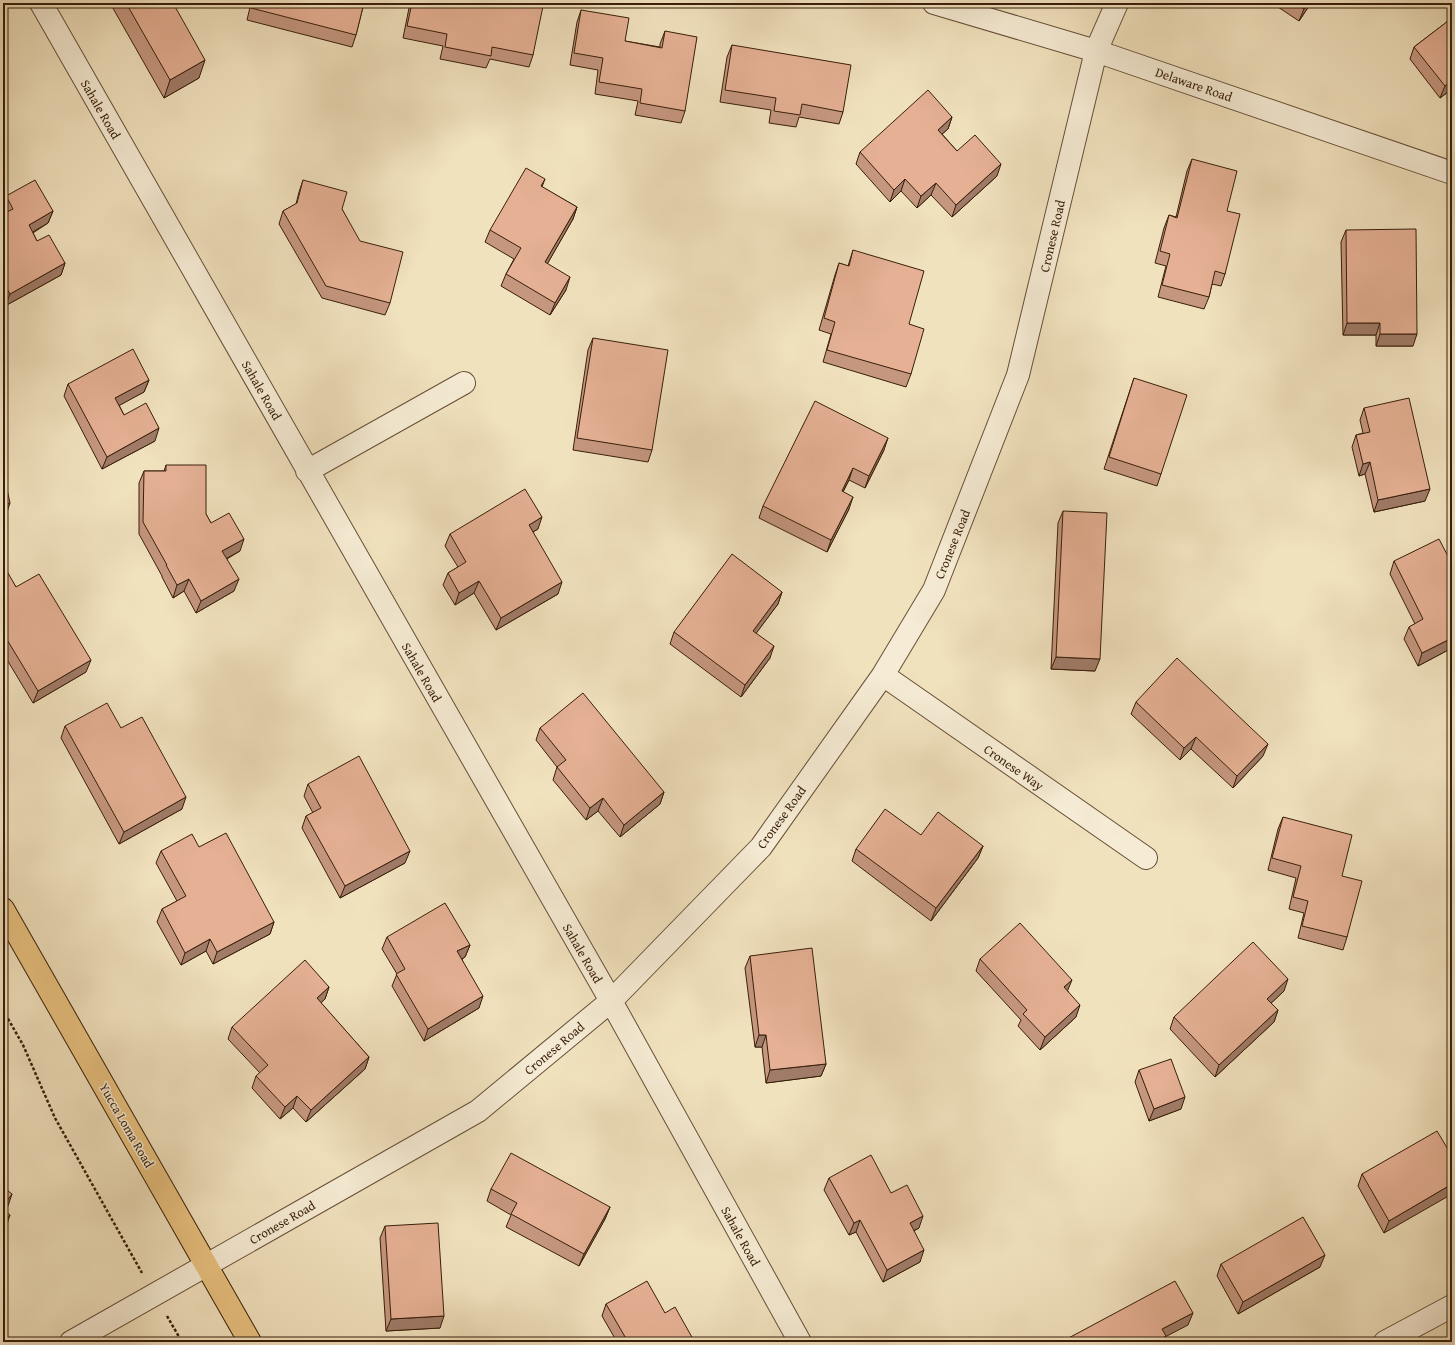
<svg xmlns="http://www.w3.org/2000/svg" width="1455" height="1345" font-family="'Gentium Book Plus',serif">
	<style>
		.lines { fill: none; stroke-linecap: round; stroke-linejoin: round }
		.minor-casing { stroke: #664f37; stroke-width: 24 }
		.major-casing { stroke: #381e0a; stroke-width: 24 }
		.path { stroke: #381e0a; stroke-width: 2.5; stroke-dasharray: 3 2; stroke-linecap: butt }
		.minor { stroke: #f6ecd5; stroke-width: 22 }
		.major { stroke: #e8c17f; stroke-width: 22 }
		.wall { fill: #c5977f; stroke: #381e0a }
		.shaded-wall { fill: #a07b68; stroke: #381e0a }
		.building { fill: #e5b094; stroke: #381e0a }
		.labels { text-anchor: middle; stroke-width: 3; stroke-linejoin: round; paint-order: stroke }
		.street-label { font-size: 13px; fill: #381e0a; stroke: #f6ecd5 }
	</style>
	<rect width="100%" height="100%" fill="#f1e2be"/>
	<filter id="stains"><feTurbulence type="fractalNoise" baseFrequency=".005" numOctaves="4"/><feColorMatrix values="0 0 0 0 .2 0 0 0 0 .09 0 0 0 0 .02 0 0 0 .5 -.17"/></filter>
	<radialGradient id="worn" r=".72"><stop offset=".6" stop-color="#630" stop-opacity="0"/><stop offset="1" stop-color="#630" stop-opacity=".3"/></radialGradient>
	<g class="lines">
		<g class="minor-casing">
			<path id="minor" d="M41,3L611,1001L800,1342
				M934,3L1096,51L1452,173
				M307,471L464,383
				M883,675L1146,858
				M71,1342L478,1111L611,1001L761,847L883,675L934,590L1018,375L1096,51L1117,3
				M1385,1342L1452,1306"/>
		</g>
		<g class="major-casing">
			<path id="major" d="M3,909L250,1342"/>
		</g>
		<path class="path" d="M3,1010L23,1045L55,1118L142,1273
			M167,1316L182,1342"/>
		<use href="#minor" class="minor"/>
		<use href="#major" class="major"/>
	</g>
	<path class="wall" d="M110,3H173L199,78L164,98Z
		M251,3H364L356,35L352,47L247,20Z
		M410,3H529L533,55L529,67L490,59L486,68L440,59L443,46L403,38Z
		M1272,3H1311L1299,21Z
		M581,10L625,41L660,47V44L665,31L685,111L681,123L635,115L638,101L595,94L598,70L570,65L577,22Z
		M1452,18V89L1440,98L1410,59L1414,47Z
		M732,45L843,112L839,124L799,117L796,127L769,123L771,110L720,102L727,57Z
		M952,117L948,129L942,134L957,151L997,176L952,217L931,195L917,208L901,191L890,202L856,164L860,152Z
		M1192,159L1227,211L1225,274L1221,286L1212,284L1209,297L1204,309L1158,297L1166,266L1155,263L1164,228L1169,215L1176,217L1187,171Z
		M545,179L542,187L577,207L573,219L547,264L566,290L550,315L501,286L506,274L514,259L485,242L490,230Z
		M303,180L342,209L390,303L385,315L322,298L279,224L283,211L296,204L299,192Z
		M6,196L53,211L48,223L33,233L37,241L65,263L61,275L5,306L3,302V214H5L3,211V204Z
		M1346,230L1413,346H1376V335H1343L1341,242Z
		M853,250L909,324L911,374L906,387L823,362L831,334L819,330L835,275L839,263L848,266Z
		M593,338L652,450L648,462L573,450L588,350Z
		M1134,378L1161,474L1157,486L1104,469Z
		M149,380L144,392L119,405L124,415L155,441L102,469L64,396L68,384Z
		M1364,408L1425,501L1374,512L1365,474L1359,476L1352,447L1356,435L1363,433L1360,420Z
		M884,450L865,488L849,480L843,492L849,509L827,552L759,518L763,506Z
		M166,465L206,514L211,523L240,551L227,559L234,591L196,613L184,591L173,598L162,577V576L139,534V483L144,471H164Z
		M1063,511L1095,671L1051,669L1058,523Z
		M538,529L533,532L558,594L496,630L474,593L455,605L443,585L448,573L458,567L445,546L450,534Z
		M1394,561L1452,648L1418,666L1404,639L1409,627L1415,624L1390,574Z
		M3,567L16,587L86,672L33,703L3,653Z
		M782,592L778,604L756,633L770,658L741,697L670,644L674,632Z
		M1136,702L1263,756L1233,788L1191,749L1180,760L1131,714Z
		M65,726L121,728L182,809L119,844L61,738Z
		M540,728L664,792L660,804L620,837L598,811L586,820L553,780L557,767L536,740Z
		M308,784L405,863L340,898L302,828L306,816L313,813L304,796Z
		M1283,817L1342,876L1347,937L1343,950L1298,938L1304,913L1289,909L1296,878L1268,870L1278,829Z
		M983,846L978,858L931,921L852,861L856,849Z
		M199,847L274,922L270,934L213,964L206,951L181,965L157,922L162,909L177,901L156,863L161,851Z
		M387,937L470,945L465,957L462,959L479,1008L424,1041L392,986L397,974L382,949Z
		M750,956L826,1064L821,1076L766,1083L762,1047H755L745,968Z
		M980,959L1068,991L1076,1017L1040,1050L1018,1026L1021,1020L976,971Z
		M329,987L325,999L321,1003L369,1057L365,1069L306,1122L293,1108L280,1119L252,1088L256,1076L260,1073L228,1039L232,1027Z
		M1284,991L1271,1003L1278,1010L1274,1022L1215,1077L1170,1029L1174,1017Z
		M1139,1070L1181,1109L1149,1121L1135,1082Z
		M1452,1156L1384,1233L1358,1186L1362,1174Z
		M829,1178L891,1193L919,1228L914,1231L920,1262L883,1282L856,1232L849,1235L824,1190Z
		M491,1189L610,1207L605,1219L579,1266L506,1227L511,1215L487,1201Z
		M385,1226L440,1328L386,1331L380,1238Z
		M1221,1264L1320,1267L1238,1314L1217,1276Z
		M606,1304L665,1313L692,1342H617L602,1316Z"/>
	<path class="shaded-wall" d="M1308,3H1311L1299,21L1304,9Z
		M205,60L199,78L164,98L170,80Z
		M1452,80V89L1440,98L1445,86Z
		M952,117L948,129L933,142L938,130Z
		M6,133L3,142V135Z
		M1001,164L997,176L952,217L956,205Z
		M905,179L901,191L890,202L894,190Z
		M936,183L931,195L917,208L921,196Z
		M577,207L573,219L541,275L545,262Z
		M53,211L48,223L24,237L29,225Z
		M65,263L61,275L5,306L10,294Z
		M570,277L566,290L550,315L555,303Z
		M1347,323H1380L1376,335H1343Z
		M1380,334H1417L1413,346H1376Z
		M149,380L144,392L111,410L115,398Z
		M159,428L155,441L102,469L107,457Z
		M888,438L884,450L865,488L869,476Z
		M1370,462L1365,474L1359,476L1363,464Z
		M853,468L849,480L837,503L842,491Z
		M1430,489L1425,501L1374,512L1378,500Z
		M853,497L849,509L827,552L831,540Z
		M10,503L6,515L3,516V505Z
		M542,517L538,529L524,537L529,525Z
		M244,539L240,551L218,563L222,551Z
		M189,579L184,591L173,598L177,585Z
		M239,579L234,591L196,613L201,601Z
		M479,581L474,593L455,605L459,593Z
		M562,582L558,594L496,630L501,618Z
		M782,592L778,604L749,643L753,631Z
		M1452,638V648L1418,666L1422,653Z
		M774,646L770,658L741,697L745,685Z
		M1056,657L1100,659L1095,671L1051,669Z
		M91,660L86,672L33,703L38,691Z
		M1196,737L1191,749L1180,760L1184,748Z
		M1268,744L1263,756L1233,788L1237,776Z
		M664,792L660,804L620,837L624,825Z
		M186,797L182,809L119,844L124,832Z
		M603,798L598,811L586,820L590,808Z
		M983,846L978,858L931,921L936,908Z
		M410,851L405,863L340,898L345,886Z
		M274,922L270,934L213,964L217,952Z
		M210,939L206,951L181,965L185,953Z
		M470,945L465,957L453,964L457,951Z
		M1288,979L1284,991L1263,1011L1267,999Z
		M1072,980L1067,992L1064,987Z
		M329,987L325,999L312,1011L317,998Z
		M483,996L479,1008L424,1041L428,1029Z
		M1080,1005L1076,1017L1040,1050L1045,1037Z
		M1278,1010L1274,1022L1215,1077L1219,1065Z
		M759,1035H766L762,1047H755Z
		M369,1057L365,1069L306,1122L311,1110Z
		M826,1064L821,1076L766,1083L770,1070Z
		M297,1096L293,1108L280,1119L285,1107Z
		M1185,1097L1181,1109L1149,1121L1154,1109Z
		M1452,1184V1194L1384,1233L1389,1221Z
		M12,1194L8,1206L3,1212V1206Z
		M610,1207L605,1219L579,1266L584,1254Z
		M10,1215L6,1227L3,1231V1224Z
		M923,1216L919,1228L905,1235L910,1223Z
		M860,1220L856,1232L849,1235L854,1223Z
		M924,1250L920,1262L883,1282L887,1270Z
		M1325,1255L1320,1267L1238,1314L1243,1302Z
		M1193,1313L1188,1325L1165,1337L1164,1342H1155L1162,1329Z
		M444,1316L440,1328L386,1331L391,1319Z"/>
	<path class="building" d="M126,3H173L205,60L170,80Z
		M252,3H364L356,35L251,8Z
		M412,3H529L543,6L533,55L492,47L491,56L445,47L447,34L407,26Z
		M1295,3H1308L1304,9Z
		M581,10L629,18L625,41L662,48L665,31L697,37L685,111L640,103L642,89L599,82L603,58L574,53Z
		M1452,18V80L1445,86L1414,47Z
		M732,45L851,65L843,112L802,104L800,115L774,111L776,98L725,90Z
		M928,90L952,117L938,130L957,151L975,135L1001,164L956,205L936,183L921,196L905,179L894,190L860,152Z
		M3,128L6,133L3,135Z
		M1192,159L1237,171L1227,211L1240,214L1225,274L1215,271L1209,297L1162,285L1170,254L1160,251L1169,215L1177,218Z
		M526,168L545,179L541,186L577,207L545,262L570,277L555,303L506,274L521,248L490,230Z
		M35,180L53,211L29,225L37,241L49,235L65,263L10,294L3,282V214L13,209L6,196Z
		M303,180L347,192L342,209L360,241L403,252L390,303L326,286L283,211L297,203Z
		M1416,229L1417,334H1380V323H1347L1346,230Z
		M853,250L924,271L909,324L924,329L911,374L827,350L835,322L824,318L839,263L849,266Z
		M593,338L668,350L652,450L577,438Z
		M133,349L149,380L115,398L124,415L146,403L159,428L107,457L68,384Z
		M1134,378L1187,395L1161,474L1109,457Z
		M1409,398L1430,489L1378,500L1370,462L1363,464L1356,435L1370,432L1364,408Z
		M815,401L888,438L869,476L853,468L842,491L853,497L831,540L763,506Z
		M166,465H206V514L211,523L229,513L244,539L222,551L239,579L201,601L189,579L177,585L166,565H167L143,522L144,471H166Z
		M3,471L10,503L3,505Z
		M525,489L542,517L529,525L562,582L501,618L479,581L459,593L448,573L466,562L450,534Z
		M1063,511L1107,513L1100,659L1056,657Z
		M1439,539L1452,564V638L1422,653L1409,627L1423,619L1394,561Z
		M732,554L782,592L753,631L774,646L745,685L674,632Z
		M4,566L16,587L39,574L91,660L38,691L3,633V567Z
		M1177,658L1268,744L1237,776L1196,737L1184,748L1136,702Z
		M583,693L664,792L624,825L603,798L590,808L557,767L566,760L540,728Z
		M107,703L121,728L142,717L186,797L124,832L65,726Z
		M359,756L410,851L345,886L306,816L321,808L308,784Z
		M885,809L921,835L938,812L983,846L936,908L856,849Z
		M1283,817L1352,835L1342,876L1362,881L1347,937L1302,926L1308,901L1293,897L1301,866L1272,858Z
		M226,833L274,922L217,952L210,939L185,953L162,909L186,896L161,851L192,834L199,847Z
		M445,903L470,945L457,951L483,996L428,1029L396,974L405,969L387,937Z
		M1020,923L1072,980L1064,987L1080,1005L1045,1037L1023,1014L1027,1010L980,959Z
		M1253,942L1288,979L1267,999L1278,1010L1219,1065L1174,1017Z
		M812,948L826,1064L770,1070L766,1035H759L750,956Z
		M305,960L329,987L317,998L369,1057L311,1110L297,1096L285,1107L256,1076L268,1065L232,1027Z
		M1171,1059L1185,1097L1154,1109L1139,1070Z
		M1437,1131L1452,1156V1184L1389,1221L1362,1174Z
		M511,1153L610,1207L584,1254L511,1214L517,1203L491,1189Z
		M871,1155L891,1193L907,1185L923,1216L910,1223L924,1250L887,1270L860,1220L854,1223L829,1178Z
		M3,1187L12,1194L3,1206Z
		M3,1210L10,1215L3,1224Z
		M1303,1217L1325,1255L1243,1302L1221,1264Z
		M438,1223L444,1316L391,1319L385,1226Z
		M647,1281L665,1313L675,1307L693,1339L687,1342H628L606,1304Z
		M1175,1281L1193,1313L1162,1329L1166,1336L1155,1342H1064L1063,1341Z
		M971,1337L974,1342H961Z"/>
	<g class="labels">
		<g class="street-label">
			<text transform="translate(1194 84) rotate(19)" y="5">Delaware Road</text>
			<text transform="translate(101 109) rotate(60)" y="5">Sahale Road</text>
			<text transform="translate(1052 236) rotate(-77)" y="5">Cronese Road</text>
			<text transform="translate(262 390) rotate(60)" y="5">Sahale Road</text>
			<text transform="translate(952 544) rotate(-68)" y="5">Cronese Road</text>
			<text transform="translate(422 672) rotate(60)" y="5">Sahale Road</text>
			<text transform="translate(1014 767) rotate(35)" y="5">Cronese Way</text>
			<text transform="translate(781 817) rotate(-54)" y="5">Cronese Road</text>
			<text transform="translate(583 953) rotate(60)" y="5">Sahale Road</text>
			<text transform="translate(554 1048) rotate(-40)" y="5">Cronese Road</text>
			<text transform="translate(127 1125) rotate(60)" y="5">Yucca Loma Road</text>
			<text transform="translate(282 1222) rotate(-30)" y="5">Cronese Road</text>
			<text transform="translate(741 1236) rotate(61)" y="5">Sahale Road</text>
		</g>
	</g>
	<rect width="1455" height="1345" fill="none" stroke="#f1e2be" stroke-width="16"/>
	<rect x="4" y="4" width="1447" height="1337" fill="none" stroke="#381e0a" stroke-width="2"/>
	<rect x="8" y="8" width="1439" height="1329" fill="none" stroke="#381e0a"/>
	<rect width="100%" height="100%" filter="url(#stains)"/>
	<rect width="100%" height="100%" fill="url(#worn)"/>
</svg>
